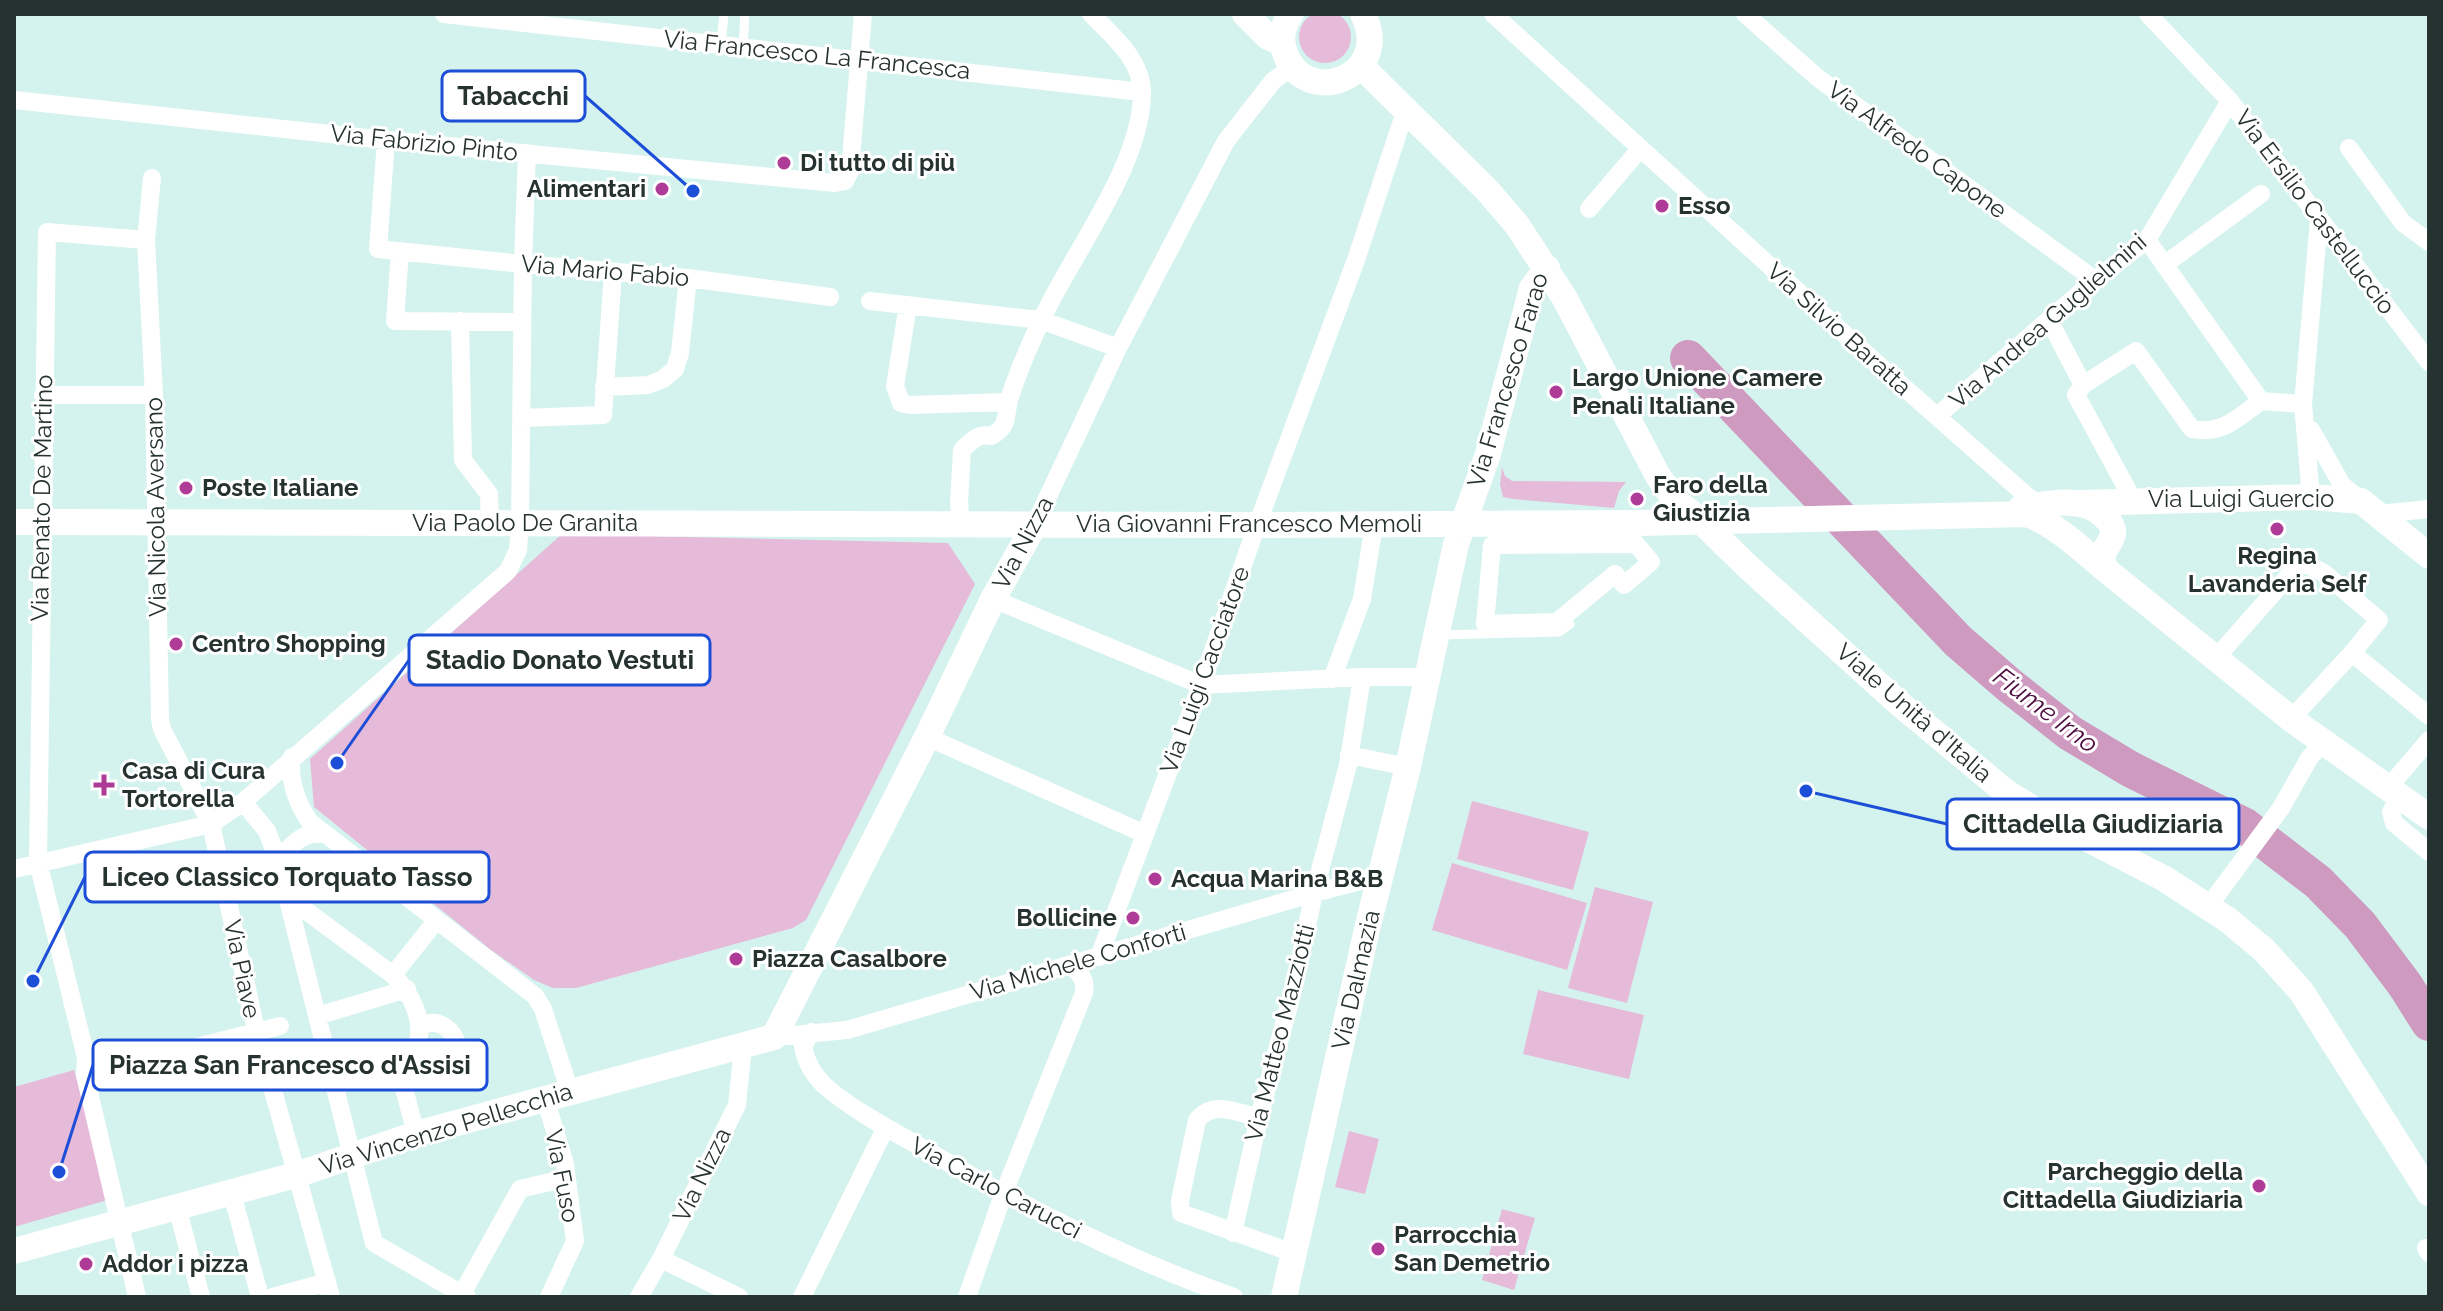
<svg xmlns="http://www.w3.org/2000/svg" width="2443" height="1311" font-family="Raleway,sans-serif">
	<style>
		.green { fill: #e6bad9 }
		.lines { fill: none; stroke-linecap: round; stroke-linejoin: round }
		.river { stroke: #cf9ac0; stroke-width: 36 }
		.lane { stroke: #fff; stroke-width: 9 }
		.street { stroke: #fff; stroke-width: 18 }
		.secondary { stroke: #fff; stroke-width: 26 }
		.poi-dot { fill: #ae3c97; stroke: #fff; stroke-width: 3 }
		.labels { text-anchor: middle; stroke-width: 6; stroke-linejoin: round; paint-order: stroke }
		.street-label { font-size: 24px; fill: #263230; stroke: #fff }
		.poi-label { font-size: 24px; font-weight: bold; fill: #263230; stroke: #fff; text-anchor: start }
		.water-label { font-size: 26px; font-style: italic; fill: #4b0b3f; stroke: #fff }
		.leader { fill: none; stroke: #1d4ed8; stroke-width: 3 }
		.callout-dot { fill: #1d4ed8; stroke: #fff; stroke-width: 3 }
		.callout { fill: #fff; stroke: #1d4ed8; stroke-width: 3 }
		.callout-label { font-size: 26px; text-anchor: middle; font-weight: bold; fill: #263230 }
	</style>
	<rect width="100%" height="100%" fill="#d4f3ee"/>
	<path class="green" d="M1299 37a26 26 0 1 1 52 0a26 26 0 1 1-52 0Z
		M1502,467L1505,476L1512,481L1626,482L1619,491L1614,508L1513,499L1503,497L1500,485Z
		M562,534L948,543L975,584L806,920L793,928L576,988H553L534,980L491,950L314,807L310,759Z
		M1472,801L1589,832L1573,890L1457,859Z
		M1452,863L1587,903L1567,970L1432,930Z
		M1595,887L1653,902L1627,1003L1568,988Z
		M1538,990L1644,1015L1629,1079L1523,1054Z
		M74,1070L111,1199L14,1227V1087Z
		M1349,1131L1379,1139L1365,1194L1335,1187Z
		M1502,1209L1535,1218L1514,1290L1482,1280Z"/>
	<g class="lines">
		<path class="river" d="M1688,358L1958,641L2009,685L2070,733L2130,769L2245,826L2318,882L2360,925L2405,985L2429,1023"/>
		<path class="lane" d="M721,44L724,14
			M743,46L745,14
			M1439,635L1559,632L1570,624"/>
		<path class="street" d="M444,14L1142,92
			M1493,14L1872,359L2028,497L2041,505
			M1745,14L1818,78L2095,280
			M2148,14L2230,101L2429,362
			M14,100L386,140L835,183L845,181L850,171L863,14
			M386,140L378,249L523,264L688,278L830,297
			M2349,148L2403,223L2429,242
			M152,178L146,240L154,395L160,719L162,729L211,824L256,1030L331,1297
			M1589,209L1640,149
			M2147,240L2261,401L2303,404
			M400,251L395,321L522,322
			M2164,265L2261,194
			M870,301L1041,320L1118,348
			M908,305L895,386L901,403L910,405L1008,402
			M2049,320L2083,385
			M460,321L463,460L489,494L490,522
			M604,387L648,385L663,379L675,369L680,353L688,278
			M43,395H154
			M1937,416L2095,280L2147,240L2230,101
			M521,418L603,415L613,272
			M2311,430L2342,485L2378,514L2429,509
			M2311,497L2303,404L2319,220
			M2133,500L2076,395L2083,385L2136,351L2192,429C2222,435 2238,418 2261,401
			M1035,524L1118,348L1226,141L1273,81L1284,73L1296,71
			M961,525L959,503L962,450C971,441 978,433 991,436C997,433 1001,430 1004,424C1007,417 1007,408 1009,400C1017,374 1029,346 1041,321C1071,255 1141,167 1142,94C1143,61 1113,36 1091,14
			M1636,544L1651,562L1624,585L1615,574L1557,622L1485,624L1492,545Z
			M993,599L1201,685L1362,677H1427
			M2215,659L2292,572L2305,563L2324,573L2379,620L2352,653L2429,716
			M1332,679L1362,599L1374,525
			M2291,719L2352,653
			M927,737L1145,834
			M1349,755L1408,767
			M292,757C288,779 297,804 310,822L535,996L543,1009L570,1092
			M2388,788L2429,740
			M2403,799H2398L2391,812L2394,823L2429,852
			M243,802L267,831L278,860L374,1243L467,1297
			M278,860C291,846 302,831 323,834
			M14,869L211,824L243,802L508,571L518,550L520,523L523,264L527,153
			M286,896L393,975C411,993 425,1020 417,1046C414,1059 403,1067 402,1081L416,1134
			M2208,907L2281,808L2310,757L2324,743
			M1099,957L1201,685L1257,525L1356,260L1405,112
			M393,975L436,921
			M317,1016L407,989
			M811,1032L803,1047C806,1062 812,1073 823,1084C847,1107 896,1133 926,1150C1025,1207 1126,1259 1234,1297
			M774,1037L847,1030L1314,893L1380,876
			M417,1049L424,1057L451,1053L457,1044C453,1030 440,1019 425,1024L419,1030
			M85,1075L280,1026
			M545,1098L565,1164L575,1241L549,1297
			M1259,1118C1237,1112 1213,1100 1197,1120L1180,1201L1181,1213L1293,1253
			M232,1194L260,1297
			M177,1207L201,1297
			M1233,1233L1259,1118L1295,982L1314,893L1348,765L1362,677
			M2426,1248L2429,1253
			M661,1259L739,1297
			M462,1294L520,1189L567,1178
			M137,1297L85,1075L86,1057L38,862L47,232L146,240
			M273,1297L327,1282
			M639,1297L661,1259L737,1105L743,1046
			M802,1297L886,1127
			M967,1297L1003,1195L1084,993C1086,981 1081,972 1070,966"/>
		<path class="secondary" d="M1245,14L1268,37L1282,43
			M1291,14C1283,25 1280,37 1284,50C1302,111 1395,78 1363,14
			M1361,66L1487,190L1517,225L1564,297L1658,476L1675,500L1701,521L1746,565L1900,704L2007,793L2055,822L2165,879L2228,920L2264,950L2301,991L2429,1193
			M2081,503L2311,497L2361,501L2429,556
			M2020,509C2047,503 2084,495 2105,517C2110,522 2114,528 2113,534C2111,542 2104,550 2101,557L2106,570L2291,719L2429,817
			M14,522L1257,525L1639,523L2027,514C2057,525 2081,549 2106,570
			M14,1251L296,1175L416,1134L774,1037L927,737L993,599L1035,524
			M1284,1297L1368,925L1408,767L1456,544L1488,454L1532,288L1547,268"/>
	</g>
	<g class="poi-dot">
		<circle cx="784" cy="163" r="8"/>
		<circle cx="662" cy="189" r="8"/>
		<circle cx="1662" cy="206" r="8"/>
		<circle cx="1556" cy="392" r="8"/>
		<circle cx="186" cy="488" r="8"/>
		<circle cx="1637" cy="499" r="8"/>
		<circle cx="2277" cy="529" r="8"/>
		<circle cx="176" cy="644" r="8"/>
		<path d="M100 773h8v8h8v8h-8v8h-8v-8h-8v-8h8z"/>
		<circle cx="1155" cy="879" r="8"/>
		<circle cx="1133" cy="918" r="8"/>
		<circle cx="736" cy="959" r="8"/>
		<circle cx="2259" cy="1186" r="8"/>
		<circle cx="1378" cy="1249" r="8"/>
		<circle cx="86" cy="1264" r="8"/>
	</g>
	<g class="labels">
		<g class="street-label">
			<text transform="translate(817 55) rotate(6)" y="8">Via Francesco La Francesca</text>
			<text transform="translate(424 143) rotate(6)" y="8">Via Fabrizio Pinto</text>
			<text transform="translate(1917 150) rotate(36)" y="8">Via Alfredo Capone</text>
			<text transform="translate(2315 212) rotate(53)" y="8">Via Ersilio Castelluccio</text>
			<text transform="translate(605 271) rotate(5)" y="8">Via Mario Fabio</text>
			<text transform="translate(2048 321) rotate(-41)" y="8">Via Andrea Guglielmini</text>
			<text transform="translate(1839 329) rotate(42)" y="8">Via Silvio Baratta</text>
			<text transform="translate(1508 380) rotate(-73)" y="8">Via Francesco Farao</text>
			<text transform="translate(42 498) rotate(-89)" y="8">Via Renato De Martino</text>
			<text x="2241" y="507">Via Luigi Guercio</text>
			<text transform="translate(156 507) rotate(-91)" y="8">Via Nicola Aversano</text>
			<text x="525" y="531">Via Paolo De Granita</text>
			<text x="1249" y="532">Via Giovanni Francesco Memoli</text>
			<text transform="translate(1023 543) rotate(-62)" y="8">Via Nizza</text>
			<text transform="translate(1205 670) rotate(-70)" y="8">Via Luigi Cacciatore</text>
			<text transform="translate(1914 713) rotate(41)" y="8">Viale Unità d'Italia</text>
			<text transform="translate(1078 962) rotate(-16)" y="8">Via Michele Conforti</text>
			<text transform="translate(242 969) rotate(78)" y="8">Via Piave</text>
			<text transform="translate(1356 980) rotate(-77)" y="8">Via Dalmazia</text>
			<text transform="translate(1280 1033) rotate(-76)" y="8">Via Matteo Mazziotti</text>
			<text transform="translate(446 1129) rotate(-17)" y="8">Via Vincenzo Pellecchia</text>
			<text transform="translate(702 1175) rotate(-64)" y="8">Via Nizza</text>
			<text transform="translate(562 1176) rotate(79)" y="8">Via Fuso</text>
			<text transform="translate(996 1188) rotate(28)" y="8">Via Carlo Carucci</text>
		</g>
		<g class="poi-label">
			<text x="800" y="171">Di tutto di più</text>
			<text x="646" y="197" text-anchor="end">Alimentari</text>
			<text x="1678" y="214">Esso</text>
			<text x="1572" y="386">Largo Unione Camere<tspan x="1572" dy="28">Penali Italiane</tspan></text>
			<text x="1653" y="493">Faro della<tspan x="1653" dy="28">Giustizia</tspan></text>
			<text x="202" y="496">Poste Italiane</text>
			<text x="2277" y="564" text-anchor="middle">Regina<tspan x="2277" dy="28">Lavanderia Self</tspan></text>
			<text x="192" y="652">Centro Shopping</text>
			<text x="122" y="779">Casa di Cura<tspan x="122" dy="28">Tortorella</tspan></text>
			<text x="1171" y="887">Acqua Marina B&amp;B</text>
			<text x="1117" y="926" text-anchor="end">Bollicine</text>
			<text x="752" y="967">Piazza Casalbore</text>
			<text x="2243" y="1180" text-anchor="end">Parcheggio della<tspan x="2243" dy="28">Cittadella Giudiziaria</tspan></text>
			<text x="1394" y="1243">Parrocchia<tspan x="1394" dy="28">San Demetrio</tspan></text>
			<text x="102" y="1272">Addor i pizza</text>
		</g>
		<g class="water-label">
			<text transform="translate(2046 710) rotate(37)" y="9">Fiume Irno</text>
		</g>
	</g>
	<path class="leader" d="M693 191L585 96M337 763L409 660M1806 791L1947 824M33 981L85 877M59 1172L93 1065"/>
	<g class="callout-dot">
		<circle cx="693" cy="191" r="8"/>
		<circle cx="337" cy="763" r="8"/>
		<circle cx="1806" cy="791" r="8"/>
		<circle cx="33" cy="981" r="8"/>
		<circle cx="59" cy="1172" r="8"/>
	</g>
	<g class="callout">
		<rect x="442" y="71" width="143" height="50" rx="8"/>
		<rect x="409" y="635" width="301" height="50" rx="8"/>
		<rect x="1947" y="799" width="292" height="50" rx="8"/>
		<rect x="85" y="852" width="404" height="50" rx="8"/>
		<rect x="93" y="1040" width="394" height="50" rx="8"/>
	</g>
	<g class="callout-label">
		<text x="513" y="105">Tabacchi</text>
		<text x="560" y="669">Stadio Donato Vestuti</text>
		<text x="2093" y="833">Cittadella Giudiziaria</text>
		<text x="287" y="886">Liceo Classico Torquato Tasso</text>
		<text x="290" y="1074">Piazza San Francesco d'Assisi</text>
	</g>
	<rect width="2443" height="1311" fill="none" stroke="#263230" stroke-width="32"/>
</svg>
